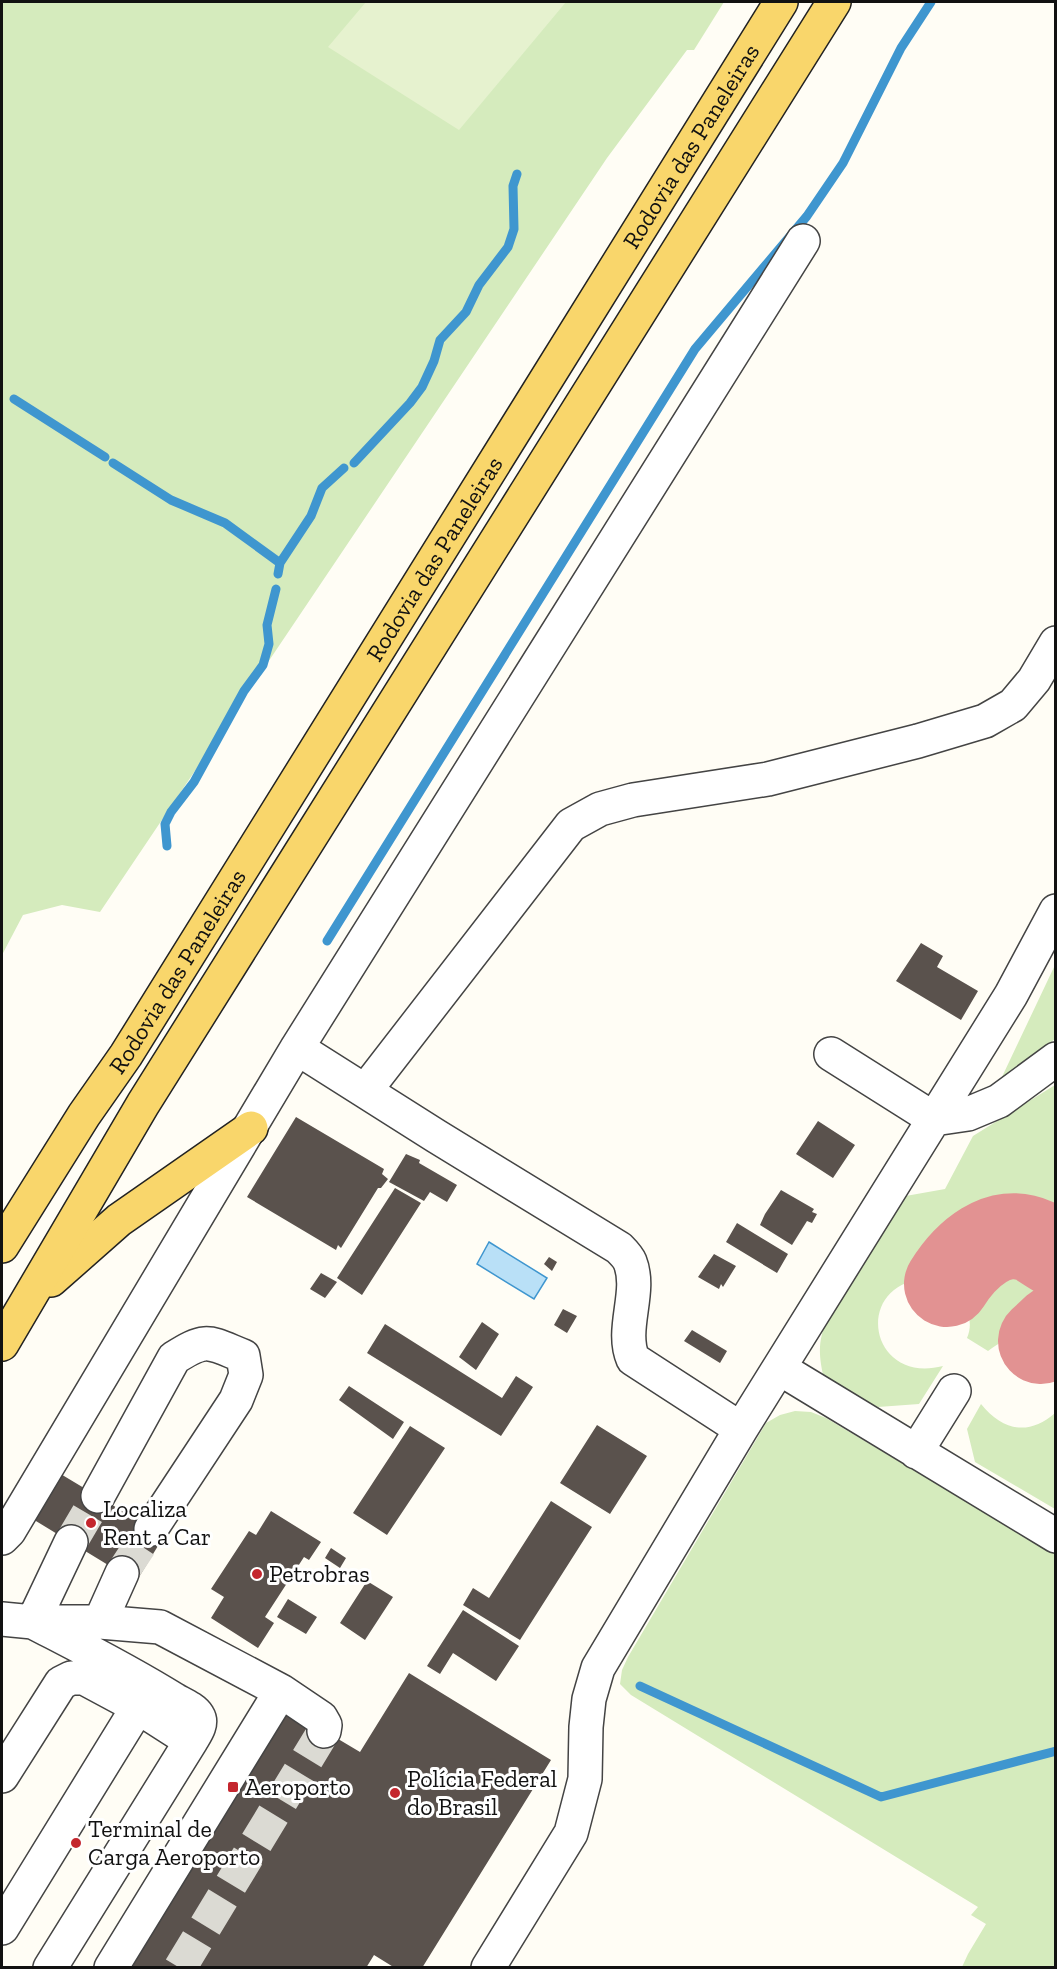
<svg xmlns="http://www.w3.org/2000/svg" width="1057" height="1969" font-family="'Zilla Slab',serif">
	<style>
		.green { fill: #d5ebbd }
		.pitch { fill: #e6f2cf }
		.water { fill: #b9e0f7; stroke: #3f96cf; stroke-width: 1.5 }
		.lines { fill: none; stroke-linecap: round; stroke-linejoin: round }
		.stream { stroke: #3f96cf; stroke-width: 9 }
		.taxiway { stroke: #e29292; stroke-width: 86 }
		.building { fill: #5a524d }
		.minor-tunnel { stroke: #dbdad3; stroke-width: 33; stroke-dasharray: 33 16; stroke-linecap: butt }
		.minor-casing { stroke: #444; stroke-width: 36 }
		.major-casing { stroke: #222; stroke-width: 36 }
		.minor { stroke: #fff; stroke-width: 33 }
		.major { stroke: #f9d66b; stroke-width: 33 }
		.poi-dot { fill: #c4262e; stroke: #fff; stroke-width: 2 }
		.labels { text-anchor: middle; stroke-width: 6; stroke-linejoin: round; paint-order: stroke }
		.street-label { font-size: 24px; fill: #111; stroke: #fff }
		.poi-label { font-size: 24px; fill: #111; stroke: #fff; text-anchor: start }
	</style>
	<rect width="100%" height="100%" fill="#fffdf5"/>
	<path class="green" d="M2,2H724L694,50H687L607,158L100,912L62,905L23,915L2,955Z
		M1055,965V1039L1001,1079Z
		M1055,1085V1246C1021,1225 975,1229 947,1260C942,1266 938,1273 933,1279C852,1276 865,1386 943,1366L919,1404L878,1407L824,1379C818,1353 818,1341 828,1316L900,1197L945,1189L973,1136Z
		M1011,1259L1028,1262L1055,1278V1310L1044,1318L1027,1337C1011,1337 1001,1341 988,1351L967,1338C974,1322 967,1307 958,1293C973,1270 984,1262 1011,1259Z
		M981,1404C1003,1431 1029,1436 1055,1413V1509L975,1462L967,1429Z
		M795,1411L811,1412L826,1418L1055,1554V1967H962L968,1954L986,1924L971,1915L978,1907L631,1695L620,1684L622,1670L628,1657L766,1423L780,1415Z"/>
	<path class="pitch" d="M366,2H566L459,130L328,47Z"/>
	<path class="water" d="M489,1242L547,1278L534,1299L477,1264Z"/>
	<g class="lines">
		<path class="stream" d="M14,399L105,457
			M113,463L171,500L225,523L280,563
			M354,463L410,403L422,387L434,361L440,340L466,312L479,285L508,247L514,229L513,186L517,174
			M278,574L280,563L311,516L322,488L344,468
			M167,846L165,824L171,812L194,782L244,691L263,665L269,644L267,625L276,589
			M327,941L695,349L807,216L843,163L901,48L931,2
			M640,1686L881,1797L1056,1751"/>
		<path class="taxiway" d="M947,1284C965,1255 998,1224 1035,1241C1042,1245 1049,1250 1056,1254
			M1041,1341L1056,1327"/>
	</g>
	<path class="building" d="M921,943L943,956L937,967L978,991L961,1020L896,981Z
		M296,1117L384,1169L382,1174L388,1179L381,1188H378L341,1248L338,1245L336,1250L247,1197Z
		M818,1121L855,1145L833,1178L796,1154Z
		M406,1154L420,1160L419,1163L457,1185L447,1202L430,1192L424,1201L389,1182Z
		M395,1188L421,1203L362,1295L337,1278Z
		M781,1190L814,1209L812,1212L817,1214L812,1223L807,1221L792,1245L760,1225L765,1214Z
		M737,1223L788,1254L777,1273L726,1242Z
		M714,1254L736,1266L723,1287L721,1284L719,1289L698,1277Z
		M549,1257L557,1262L552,1271L544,1264Z
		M321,1273L337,1282L325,1298L310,1289Z
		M563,1309L577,1316L567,1333L554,1325Z
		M482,1322L499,1334L476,1370L459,1357Z
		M385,1324L502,1398L516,1376L533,1387L501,1436L367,1353Z
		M692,1330L727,1351L720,1363L684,1341Z
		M349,1386L404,1422L393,1439L339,1400Z
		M597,1425L647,1456L610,1514L560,1483Z
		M410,1426L445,1448L387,1535L353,1513Z
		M59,1473L164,1536L136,1582L31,1518Z
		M551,1501L592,1527L520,1640L463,1605L473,1588L489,1598Z
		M271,1511L321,1542L309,1560L304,1557L265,1617L274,1623L258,1648L211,1618L224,1597L211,1589L249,1531L256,1535Z
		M331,1548L346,1558L340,1568L325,1558Z
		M367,1581L393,1597L365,1640L340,1623Z
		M288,1599L317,1617L306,1634L277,1617Z
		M463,1610L519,1646L496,1681L453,1653L440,1674L427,1666Z
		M409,1673L551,1760L422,1968H395L374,1955L366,1968H118L281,1705L360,1752Z"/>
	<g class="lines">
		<path class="minor-tunnel" d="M71,1542L98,1496
			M122,1573L151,1529
			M180,1968L324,1731"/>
		<g class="minor-casing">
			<path id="minor" d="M297,1048L436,1136L619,1248C623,1252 628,1257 630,1262C642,1292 620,1329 633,1359L741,1429
				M831,1054L934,1119L968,1114L999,1101L1056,1059
				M365,1091L571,825L600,809L633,800L768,779L918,741L985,721L1013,705L1034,680L1056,643
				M779,1368L1056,1536
				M916,1452L954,1391
				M98,1496L174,1358C207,1337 208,1342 243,1356L246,1375L236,1400L151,1529
				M2,1538L9,1531L297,1048L803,241
				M2,1619L33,1622H100L160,1627L281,1691L321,1718L325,1725L324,1731
				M100,1622L122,1573
				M2,1776L61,1683L71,1678H84L138,1707L191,1741
				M2,1928L138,1707
				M50,1968L191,1741C195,1734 203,1724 198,1716C194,1709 182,1704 175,1700C129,1671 81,1647 33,1622L71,1542
				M111,1968L281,1691
				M488,1968L571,1833L585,1779L586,1727L589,1699L598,1668L741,1429L1011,995L1056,911"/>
		</g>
		<g class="major-casing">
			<g id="major">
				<path id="s1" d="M2,1246L84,1115L126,1055L781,2"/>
				<path d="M51,1280L119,1220L251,1128"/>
				<path d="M2,1344L143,1104L834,2"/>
			</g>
		</g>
		<use href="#minor" class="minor"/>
		<use href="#major" class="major"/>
	</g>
	<g class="poi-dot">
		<circle cx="91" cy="1523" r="6"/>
		<circle cx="257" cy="1574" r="6"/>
		<rect x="227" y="1781" width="12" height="12" rx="3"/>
		<circle cx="395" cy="1793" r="6"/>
		<circle cx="76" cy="1843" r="6"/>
	</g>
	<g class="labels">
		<g class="street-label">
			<text dy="8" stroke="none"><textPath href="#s1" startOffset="1298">Rodovia das Paneleiras</textPath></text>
			<text dy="8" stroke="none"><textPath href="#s1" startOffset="812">Rodovia das Paneleiras</textPath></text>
			<text dy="8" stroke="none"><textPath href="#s1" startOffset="326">Rodovia das Paneleiras</textPath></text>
		</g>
		<g class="poi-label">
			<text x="103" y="1517">Localiza<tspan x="103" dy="28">Rent a Car</tspan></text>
			<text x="269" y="1582">Petrobras</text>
			<text x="407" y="1787">Polícia Federal<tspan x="407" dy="28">do Brasil</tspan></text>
			<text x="245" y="1795">Aeroporto</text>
			<text x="88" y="1837">Terminal de<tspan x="88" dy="28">Carga Aeroporto</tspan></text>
		</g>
	</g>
	<rect width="1057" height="1969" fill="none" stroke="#111111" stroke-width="6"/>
</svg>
